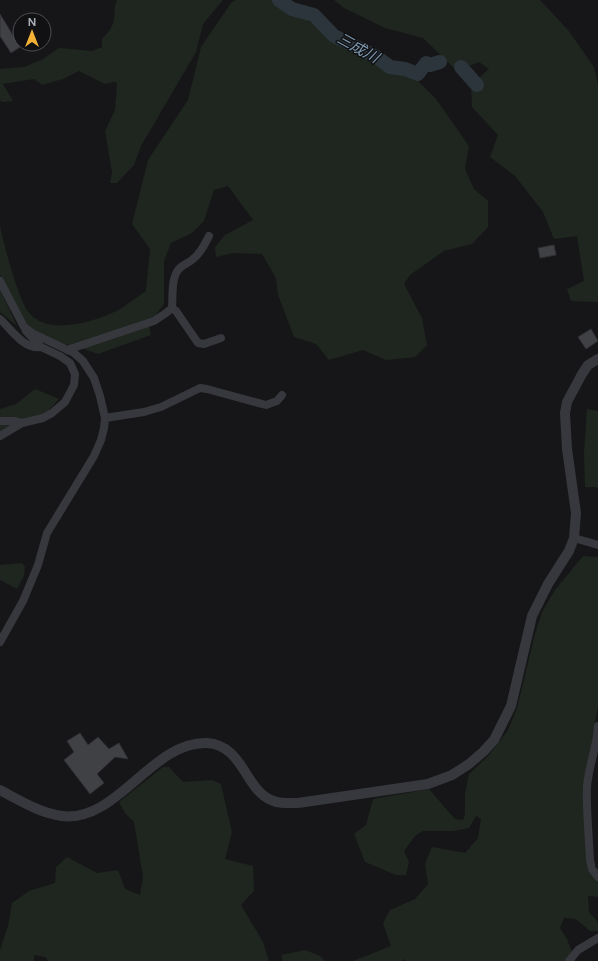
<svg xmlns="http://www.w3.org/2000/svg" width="598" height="961" font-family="Figtree,'Noto Sans JP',sans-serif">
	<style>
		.green { fill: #1e261f }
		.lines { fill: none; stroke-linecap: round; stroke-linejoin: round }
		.river { stroke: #2c353c; stroke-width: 14 }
		.building { fill: #404145; stroke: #303034 }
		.minor { stroke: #37383d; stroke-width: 8 }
		.tertiary { stroke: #37383d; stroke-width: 10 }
		.labels { text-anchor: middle; stroke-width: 3; stroke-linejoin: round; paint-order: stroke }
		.water-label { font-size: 15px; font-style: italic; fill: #7f9bb3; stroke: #111113 }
	</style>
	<rect width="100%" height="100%" fill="#161618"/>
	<path class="green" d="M117,0H223L203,24L196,52L141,146L134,165L117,183H110L112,173L105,131L115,110L117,83L114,82L105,84L79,71L63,79L42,85L34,79L3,84L13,101L2,102L0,100V69L24,67L43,59L59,48L92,51L102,47V39C105,35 110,31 112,26C116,18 113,8 117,0Z
		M236,0H283L320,16L378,67L415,78L436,99L469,146L465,169L474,189L488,201V227L472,244L444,251L410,275L404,284L422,318L427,345L415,357L386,360L363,350L329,360L316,344L294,337L278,295L276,278L262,254L233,253L216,257L215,247L225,235L253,220L228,186L214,190L204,221L192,233L171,243L164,261V304L149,324L151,335L98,354L75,346L53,342L25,327L0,275V226C4,245 18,299 29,313C48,335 89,323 112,313C124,308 135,298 146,291L150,249L132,224L148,160L188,100L201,47L231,3Z
		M334,0H540L568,30L594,67L598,85V302L571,301L567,289L584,281L577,236L554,239L543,212L515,176L490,157L498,135L472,107L471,85L489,69L479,62L457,71L423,38L385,28L344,8Z
		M0,289L17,326L0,312Z
		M35,389L59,399L48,411L20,425L0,433V409L16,404Z
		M587,409L598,411V489L596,487H585L584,452Z
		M583,556L598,557V706L590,753L588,855L598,882V897L588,896L589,912L598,922V931H590L576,919L564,918L560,928L567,939L572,952L566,961H406L404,959L402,961H353L391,946L383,923L390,910L415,899L428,884L425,864L432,847L465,853L478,838L481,819L476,816L469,828L453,831H423L415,836L404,851L409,862L406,875H396L365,862L354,834L366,825L373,799L429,789L455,819L463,820L465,814V794L469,774L488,756L508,730L517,708L535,634L542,612L555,590Z
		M22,563L25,567L24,576L17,589L0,580V565Z
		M163,767H169L183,782L212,780L221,784L232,832L225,859L253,866L254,891L241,905L263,942L269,961H48L45,957L34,955V961H0V950L8,926L12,903L29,891L55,883L56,867L67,857L97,873L118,870L125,889L140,895L143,877L134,822L125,813L119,802Z
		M305,950L320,956L325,961H283L281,955Z"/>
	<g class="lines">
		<path class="river" d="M279,0L292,9L314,15L334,36L375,56L390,67L405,69L418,74L426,63L430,65L440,62
			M461,67L477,85"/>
	</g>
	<path class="building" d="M0,14L20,47L11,53L0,36Z
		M554,245L556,255L540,258L538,248Z
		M591,329L598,341L586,349L578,337Z
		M80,733L88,745L98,737L109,749L119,743L128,759L115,757L97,774L104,783L90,794L64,760L74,752L67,741Z"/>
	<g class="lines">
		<path class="minor" d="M0,281L24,327L32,333L74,353L83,361L94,378L100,396L105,418L104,428L101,440L94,456L47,533L38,565L23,601L0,642
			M172,308L176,311L198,343L204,344L221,338
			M0,319C11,329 24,350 41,347
			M67,350L154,321L166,313L172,308C173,296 171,280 178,270C182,265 189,263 193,259C201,253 205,244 209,236
			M105,418L144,412L161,407L200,388L207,389L266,405L277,401L282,395
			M0,421H15L22,423
			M0,436L22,423L43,418L52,413L65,402L74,385L75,374L70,363L60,356L41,347L26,331
			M574,538L598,545
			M598,726C597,746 589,765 587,786C586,810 589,835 590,860L592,869L598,877
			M569,961L578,950L598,938"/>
		<path class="tertiary" d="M0,790C19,800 40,813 62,816C117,823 152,741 207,743C243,745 245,789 271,800C279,804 288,803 298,803L428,784L452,775L469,764L483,752L494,740L511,706L532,616L548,584L569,551L574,538L576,513L567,449L565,413L567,402L582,374L588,365L598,359"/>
	</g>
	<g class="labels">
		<g class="water-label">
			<text transform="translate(358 48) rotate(29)" y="5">三成川</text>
		</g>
	</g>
	<g transform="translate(32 32)"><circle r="19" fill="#111113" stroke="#4d4f55"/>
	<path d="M0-3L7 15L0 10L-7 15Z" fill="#f2b134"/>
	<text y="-6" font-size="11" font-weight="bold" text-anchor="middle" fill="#a8adb8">N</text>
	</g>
</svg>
